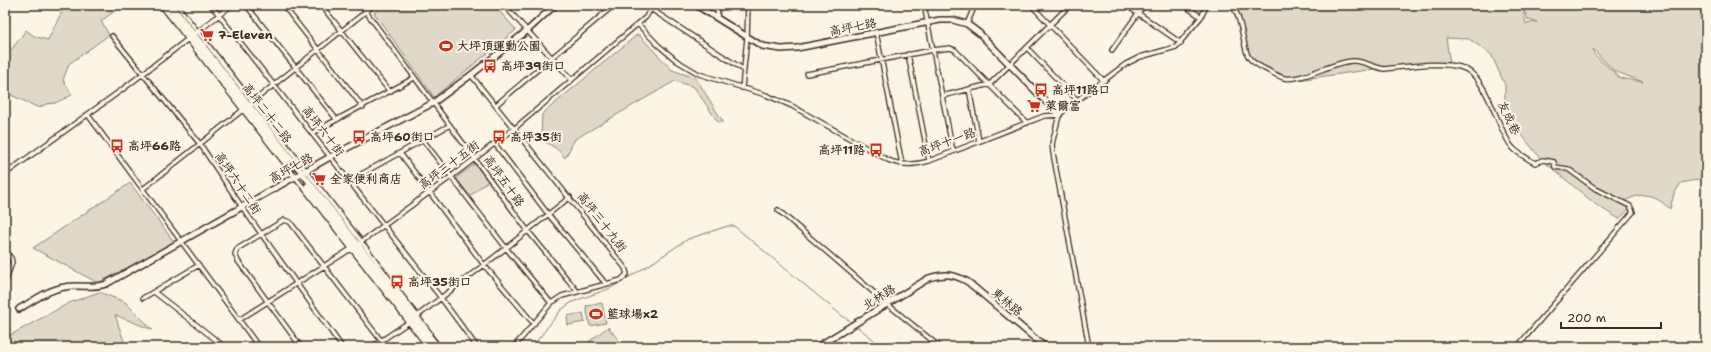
<svg xmlns="http://www.w3.org/2000/svg" width="1711" height="352" font-family="'Shantell Sans','LXGW WenKai TC',sans-serif">
	<style>
		.green { fill: #e0d8c8; stroke: #8e8173; fill-rule: evenodd }
		.lines { fill: none; stroke-linecap: round; stroke-linejoin: round }
		.stream { stroke: #85796b; stroke-width: 1 }
		.street-casing { stroke: #3b2a1e; stroke-width: 6 }
		.secondary-casing { stroke: #3b2a1e; stroke-width: 8 }
		.street { stroke: #fcf5e5; stroke-width: 3.5 }
		.secondary { stroke: #fcf5e5; stroke-width: 5 }
		.labels { text-anchor: middle; stroke-width: 4; stroke-linejoin: round; paint-order: stroke }
		.street-label { font-size: 12px; fill: #3b2a1e; stroke: #fcf5e5 }
		.poi-label { font-size: 12px; font-weight: bold; fill: #3b2a1e; stroke: #fcf5e5; text-anchor: start }
	</style>
	<rect width="100%" height="100%" fill="#fcf5e5"/>
	<filter id="ink" filterUnits="userSpaceOnUse"><feTurbulence type="fractalNoise" baseFrequency=".025" numOctaves="2"/><feDisplacementMap in="SourceGraphic" scale="8" xChannelSelector="R" yChannelSelector="G"/><feConvolveMatrix kernelMatrix="1 2 1 2 8 2 1 2 1" color-interpolation-filters="sRGB"/></filter>
	<g filter="url(#ink)">
		<path class="green" d="M65,5H114L115,11L101,21L109,35L69,64L63,80L72,95L55,103L46,104L39,108L11,95L7,82L5,81V56L6,57L26,30L34,36L48,40Z
			M385,5H494L516,30L434,97L374,13Z
			M1235,5H1522L1526,24L1537,22L1528,20L1522,5H1706V20H1704L1706,29V182L1701,179L1681,183L1674,194L1670,209C1653,194 1646,191 1624,201L1629,209L1619,219L1595,204L1541,159L1513,124L1505,103V85L1491,54L1469,39L1446,38L1450,64H1409L1298,80L1266,70L1249,54L1235,13ZM1593,49L1614,71L1643,82L1620,78L1594,54Z
			M638,34L672,70L696,78L723,122H718L694,87L675,81L575,139L565,158L557,149L541,139L542,114Z
			M475,164L488,181L470,196L456,178Z
			M130,183L175,243L98,283L33,248Z
			M99,292L125,302L153,330L115,315L126,347H5V338L69,303Z
			M602,303L606,323L590,326L586,306Z
			M583,313L585,322L568,325L567,316Z
			M608,327L624,347H582Z"/>
		<g class="lines">
			<path class="stream" d="M855,325L883,347
				M532,347L561,310L572,302L611,288L649,265L688,239L728,226H734L841,315L853,323"/>
			<g class="street-casing">
				<path id="street" d="M161,5L428,347
					M177,5L361,241L430,333
					M211,5L441,298L477,347
					M246,5L337,120
					M283,5L363,107
					M321,5L390,92
					M361,5L528,231L577,291
					M504,5L572,80
					M642,5L651,9L744,70
					M924,5L953,151
					M1031,5L1104,81
					M1126,5L1181,43
					M1184,5L1201,17
					M1230,5C1241,10 1243,46 1248,56C1251,62 1259,66 1265,69C1271,72 1277,76 1284,78C1301,82 1332,62 1352,61C1362,60 1373,67 1384,69C1407,67 1438,61 1460,67C1487,73 1496,127 1512,147C1518,154 1527,158 1535,163L1543,160L1554,162L1555,167L1568,169L1596,189L1630,206L1633,212L1517,347
					M717,18L718,5
					M638,24L658,45L677,61L699,74L766,95L792,106L888,160C902,166 914,165 929,161L1044,116L1059,115L1072,104L1126,64L1140,57L1176,47L1201,17L1207,5
					M967,24L975,5
					M876,32L902,164
					M196,33L232,5
					M112,36L200,144L242,207L342,347
					M1027,48L1077,100
					M1112,50L1144,5
					M908,54L929,161
					M807,74L933,50L950,48L955,50L1027,123
					M471,75L625,268L627,274L621,280L562,296L551,303L514,347
					M742,88L747,38L748,5
					M969,89L979,141
					M942,96L990,84L1070,5
					M250,104L374,5
					M496,105L614,5
					M88,115L259,347
					M1059,115L1052,144L1053,153L1089,347
					M312,133L414,78
					M423,140L506,248L551,303
					M495,144L548,214L606,284
					M400,153L484,265L534,324
					M5,174L123,89L188,39
					M349,181L450,125
					M143,189L244,109
					M778,210L886,303L940,347
					M5,251L11,258L12,262L5,283
					M154,292L225,347
					M143,298L199,265
					M416,317L506,248L570,197
					M239,320L354,247L452,176L515,128L646,17L653,5
					M301,347L238,261L235,254L237,249L284,220L290,222L386,347
					M372,347L409,322"/>
			</g>
			<g class="secondary-casing">
				<path id="secondary" d="M166,5L288,162
					M171,5L438,347
					M696,5L762,46L781,49L797,48L940,20H953L967,24L979,33L1059,115
					M307,186L432,347
					M19,309C33,301 49,289 65,287C79,284 93,289 106,284L330,157L433,103L471,75L528,30L555,5
					M817,347L929,278C945,273 954,274 968,282L1045,347"/>
			</g>
			<use href="#street" class="street"/>
			<use href="#secondary" class="secondary"/>
		</g>
	</g>
	<defs>
		<g id="supermarket-bare" transform="scale(1.08)"><path d="M-6-5.5h2.5l.6 2H6L4.5 2H-2.5L-4.4-4H-6ZM-1.5 3.2a1.3 1.3 0 1 0 .1 0ZM3 3.2a1.3 1.3 0 1 0 .1 0Z" fill="#c8321e" stroke="#fcf5e5" stroke-width="2.5" paint-order="stroke"/></g>
		<g id="stadium-bare" transform="scale(1.08)"><path d="M0-5a6.5 5 0 1 0 0 10a6.5 5 0 1 0 0-10ZM-3.5-1.8h7v3.6h-7Z" fill="#c8321e" stroke="#fcf5e5" stroke-width="2.5" paint-order="stroke"/></g>
		<g id="bus-bare" transform="scale(1.08)"><path d="M-5-6H5V4H4V6H2V4H-2V6H-4V4H-5ZM-3.5-4V0h7V-4ZM-3.5 1.2v1.5H-2V1.2ZM2 1.2v1.5H3.5V1.2Z" fill="#c8321e" stroke="#fcf5e5" stroke-width="2.5" paint-order="stroke"/></g>
	</defs>
	<g fill-rule="evenodd">
		<use href="#supermarket-bare" x="207" y="35"/>
		<use href="#stadium-bare" x="446" y="46"/>
		<use href="#bus-bare" x="490" y="66"/>
		<use href="#bus-bare" x="1041" y="90"/>
		<use href="#supermarket-bare" x="1034" y="106"/>
		<use href="#bus-bare" x="359" y="137"/>
		<use href="#bus-bare" x="499" y="137"/>
		<use href="#bus-bare" x="117" y="146"/>
		<use href="#bus-bare" x="876" y="150"/>
		<use href="#supermarket-bare" x="319" y="179"/>
		<use href="#bus-bare" x="397" y="282"/>
		<use href="#stadium-bare" x="596" y="314"/>
	</g>
	<g class="labels">
		<g class="street-label">
			<text transform="translate(853 27) rotate(-11)" y="4">高坪七路</text>
			<text transform="translate(267 113) rotate(52)" y="4">高坪二十二路</text>
			<text transform="translate(1509 118) rotate(64)" y="4">友成巷</text>
			<text transform="translate(323 131) rotate(52)" y="4">高坪六十街</text>
			<text transform="translate(947 142) rotate(-20)" y="4">高坪十一路</text>
			<text transform="translate(449 165) rotate(-37)" y="4">高坪三十五街</text>
			<text transform="translate(291 168) rotate(-29)" y="4">高坪七路</text>
			<text transform="translate(504 181) rotate(54)" y="4">高坪五十路</text>
			<text transform="translate(238 183) rotate(56)" y="4">高坪六十二街</text>
			<text transform="translate(602 222) rotate(52)" y="4">高坪三十九街</text>
			<text transform="translate(879 297) rotate(-32)" y="4">北林路</text>
			<text transform="translate(1007 302) rotate(40)" y="4">東林路</text>
		</g>
		<g class="poi-label">
			<text x="218" y="39">7-Eleven</text>
			<text x="457" y="50">大坪頂運動公園</text>
			<text x="501" y="70">高坪39街口</text>
			<text x="1052" y="94">高坪11路口</text>
			<text x="1045" y="110">萊爾富</text>
			<text x="370" y="141">高坪60街口</text>
			<text x="510" y="141">高坪35街</text>
			<text x="128" y="150">高坪66路</text>
			<text x="865" y="154" text-anchor="end">高坪11路</text>
			<text x="330" y="183">全家便利商店</text>
			<text x="408" y="286">高坪35街口</text>
			<text x="607" y="318">籃球場x2</text>
		</g>
	</g>
	<rect width="1711" height="352" fill="none" stroke="#fcf5e5" stroke-width="20"/>
	<rect x="10" y="10" width="1691" height="332" fill="none" stroke="#3b2a1e" stroke-width="1.5" filter="url(#ink)"/>
	<path d="M1561 322v6h100v-6" fill="none" stroke="#3b2a1e" stroke-width="2"/>
	<text x="1567" y="322" font-size="12" fill="#3b2a1e" stroke="#fcf5e5" stroke-width="3" paint-order="stroke">200 m</text>
</svg>
